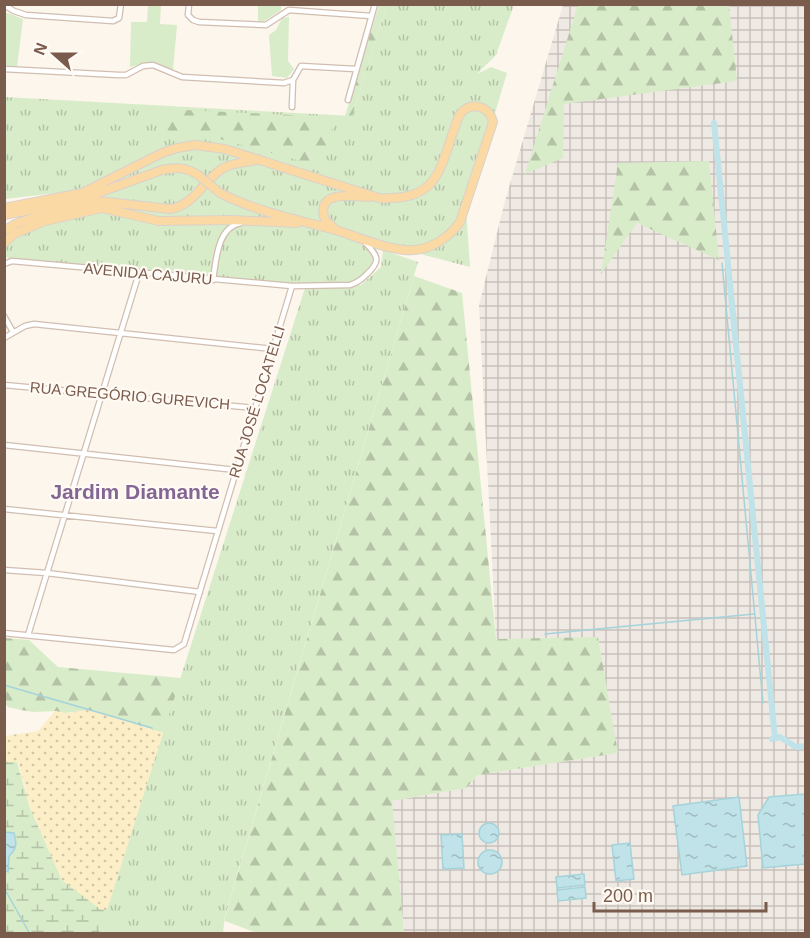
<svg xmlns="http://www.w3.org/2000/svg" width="810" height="938" font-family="Arial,sans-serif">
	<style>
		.industrial { fill: url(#industrial-grid) }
		.grass { fill: url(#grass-tufts) }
		.forest { fill: url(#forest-firs) }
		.wetland { fill: url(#wetland-marsh) }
		.sand { fill: url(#sand-dots) }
		.park { fill: #d8ecc9 }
		.water { fill: url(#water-ripples); stroke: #a5d3da; stroke-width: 1.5 }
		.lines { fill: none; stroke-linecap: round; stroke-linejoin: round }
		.stream { stroke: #a5d3da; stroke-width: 1.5 }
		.canal { stroke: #bfe3e8; stroke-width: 6 }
		.minor-casing { stroke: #d1beb0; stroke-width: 7 }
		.primary-casing { stroke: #dad1cd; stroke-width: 10 }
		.minor { stroke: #fff; stroke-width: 4.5 }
		.primary { stroke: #fbd9a5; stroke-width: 8 }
		.primary-bridge-casing { stroke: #dad1cd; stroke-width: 10; stroke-linecap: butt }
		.primary-bridge { stroke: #fbd9a5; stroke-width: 8 }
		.labels { text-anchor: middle; stroke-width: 4.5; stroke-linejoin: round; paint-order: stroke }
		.street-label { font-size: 15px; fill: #7a5c4d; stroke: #fffaf3 }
		.district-label { font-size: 21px; font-weight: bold; fill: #846695; stroke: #fffaf3 }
	</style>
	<defs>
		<pattern id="industrial-grid" width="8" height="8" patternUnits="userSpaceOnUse" patternTransform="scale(1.5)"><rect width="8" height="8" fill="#efe9e4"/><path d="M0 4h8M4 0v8" fill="none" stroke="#c7c0bb"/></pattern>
		<pattern id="grass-tufts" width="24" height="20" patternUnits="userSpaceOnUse" patternTransform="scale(1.5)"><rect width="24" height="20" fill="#d8ecc9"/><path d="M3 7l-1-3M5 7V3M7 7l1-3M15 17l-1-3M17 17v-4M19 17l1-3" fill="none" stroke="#b4c2a5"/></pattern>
		<pattern id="forest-firs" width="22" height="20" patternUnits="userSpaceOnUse" patternTransform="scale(1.5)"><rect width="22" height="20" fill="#d8ecc9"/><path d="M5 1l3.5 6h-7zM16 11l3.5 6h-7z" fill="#b4c2a5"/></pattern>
		<pattern id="wetland-marsh" width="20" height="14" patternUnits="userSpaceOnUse" patternTransform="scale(1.5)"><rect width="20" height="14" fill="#d8ecc9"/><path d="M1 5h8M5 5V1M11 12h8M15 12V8" fill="none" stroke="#b4c2a5"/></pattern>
		<pattern id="sand-dots" width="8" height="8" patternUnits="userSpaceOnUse" patternTransform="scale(1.5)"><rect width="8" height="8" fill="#fcefc7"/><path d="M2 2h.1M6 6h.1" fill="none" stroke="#d1c5a4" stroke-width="1.8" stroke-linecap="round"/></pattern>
		<pattern id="water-ripples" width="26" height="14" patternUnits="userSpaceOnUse" patternTransform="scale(1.5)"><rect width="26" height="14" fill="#bfe3e8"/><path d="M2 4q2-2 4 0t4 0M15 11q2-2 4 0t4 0" fill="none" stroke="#a0bbbe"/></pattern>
	</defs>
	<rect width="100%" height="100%" fill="#fdf6ec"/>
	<path class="industrial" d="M563,5H805V933H404L391,801L466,788L478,775L617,753L598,637L496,640L479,305L505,201Z"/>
	<path class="grass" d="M387,5H514L496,55L477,74L491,67L507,73L466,209L470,267L363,239L375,254V267L350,285H361L381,267L383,250L418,262L225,916L223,933H99L305,288L292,289L12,261L5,256V244L12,236L93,196L156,153L74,191L5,199V97L352,116Z"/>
	<path class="forest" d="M379,5H387L352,116H345Z
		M578,5H729L737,81L564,104L563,158L525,174Z
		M164,109L332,117L334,123L320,164L316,165L202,134L182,137H171L164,133L162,127L161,114Z
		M709,161L719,260L637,223L601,274L618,163Z
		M414,276L462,293L496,639L598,637L618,753L478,775L466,788L392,801L404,933H257L225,921V917Z
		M5,638L29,640L58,667L181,678L163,733L90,710L65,713L55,711L33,712L21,710L8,707L5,704Z"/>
	<path class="wetland" d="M4,762H17L30,808L62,880L100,908L107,910L99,933H5Z"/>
	<path class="sand" d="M90,710L163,733L107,910L100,909L62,880L30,808L18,762H5V736L38,731L55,711L65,713Z"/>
	<path class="park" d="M148,5H161L160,24L177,25L173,70C157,64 146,62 130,67L131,22H147Z
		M258,5H281V10L263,22L258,21Z
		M5,12L23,19L17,67L5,66Z
		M289,17L288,61L294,69L287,78L272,76L269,35L276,30L282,18Z"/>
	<path class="water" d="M805,794V864L763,868L758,815L769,797Z
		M739,797L747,866L682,875L673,806Z
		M479 833a10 10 0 1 1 20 0a10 10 0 1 1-20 0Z
		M5,832L14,833C17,843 17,849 9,856L8,872L5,870Z
		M462,834L464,868L443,869L441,835Z
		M630,843L634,879L616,881L612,845Z
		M478 862a12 12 0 1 1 24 0a12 12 0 1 1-24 0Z
		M584,874L585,885L557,888L556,877Z
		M585,887L586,898L558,901L557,890Z"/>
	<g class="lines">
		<path class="stream" d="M722,263L763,703
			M545,634L754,614
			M4,685L152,728
			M4,888L30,934"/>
		<path class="canal" d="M714,123L775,738
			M772,739L780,737L796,747L806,746"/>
		<g class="minor-casing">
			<path id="minor" d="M189,4L188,15L193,20L199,22L266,25L289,10L371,16
				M4,5L14,11L26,15L113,21L119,18L121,4
				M4,69L119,75H126L143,66L153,65L182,77L284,83L293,80L301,66L355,69
				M348,100L375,4
				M292,107L293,80
				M4,264L12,261L292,286L350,285C358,282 361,280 367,274C383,259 376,255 364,241
				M213,280C216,261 217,227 241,223
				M4,316L13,332
				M4,338L25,326L34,324L273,349
				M4,385L255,408
				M4,445L236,470
				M4,509L217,531
				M4,570L47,573L200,592
				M4,633L174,650L184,644L292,286
				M28,635L139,273"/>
		</g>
		<g class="primary-casing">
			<path id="primary" d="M4,208L82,193L162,153L177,148L195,145L225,149L379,198C431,200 438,180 452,135C455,129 456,119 461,113C472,101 489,106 493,122L460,222C448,239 428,252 405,250C383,248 360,238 339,231C299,220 257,212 220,193
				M4,215L73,202L162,170C177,167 185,167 198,175
				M335,229L325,220C315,190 350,196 369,197
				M4,231L15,224L36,217L98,201L170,209C196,205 204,178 225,167C234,163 247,162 257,160
				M4,243L14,234L45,221L102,208L159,221L231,220L297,223"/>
		</g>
		<use href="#minor" class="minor"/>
		<use href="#primary" class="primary"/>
		<g class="primary-bridge-casing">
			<path id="primary-bridge" d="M198,175L220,193"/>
		</g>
		<use href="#primary-bridge" class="primary-bridge"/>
	</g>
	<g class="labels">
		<g class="street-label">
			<text transform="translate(148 274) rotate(5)" y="5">AVENIDA CAJURU</text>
			<text transform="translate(130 396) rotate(5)" y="5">RUA GREGÓRIO GUREVICH</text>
			<text transform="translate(257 402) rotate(-73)" y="5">RUA JOSÉ LOCATELLI</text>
		</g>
		<g class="district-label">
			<text x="135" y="499">Jardim Diamante</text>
		</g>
	</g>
	<rect width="810" height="938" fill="none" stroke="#7a5c4d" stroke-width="12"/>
	<g transform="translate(54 54) rotate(291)" stroke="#fffaf3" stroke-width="4.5" paint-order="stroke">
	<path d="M0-4.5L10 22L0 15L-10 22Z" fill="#7a5c4d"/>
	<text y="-9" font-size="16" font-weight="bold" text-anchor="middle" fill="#7a5c4d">N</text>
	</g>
	<path d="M594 902v9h172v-9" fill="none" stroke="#7a5c4d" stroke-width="3"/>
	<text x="603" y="902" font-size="18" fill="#7a5c4d" stroke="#fffaf3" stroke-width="4.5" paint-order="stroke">200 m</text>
</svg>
